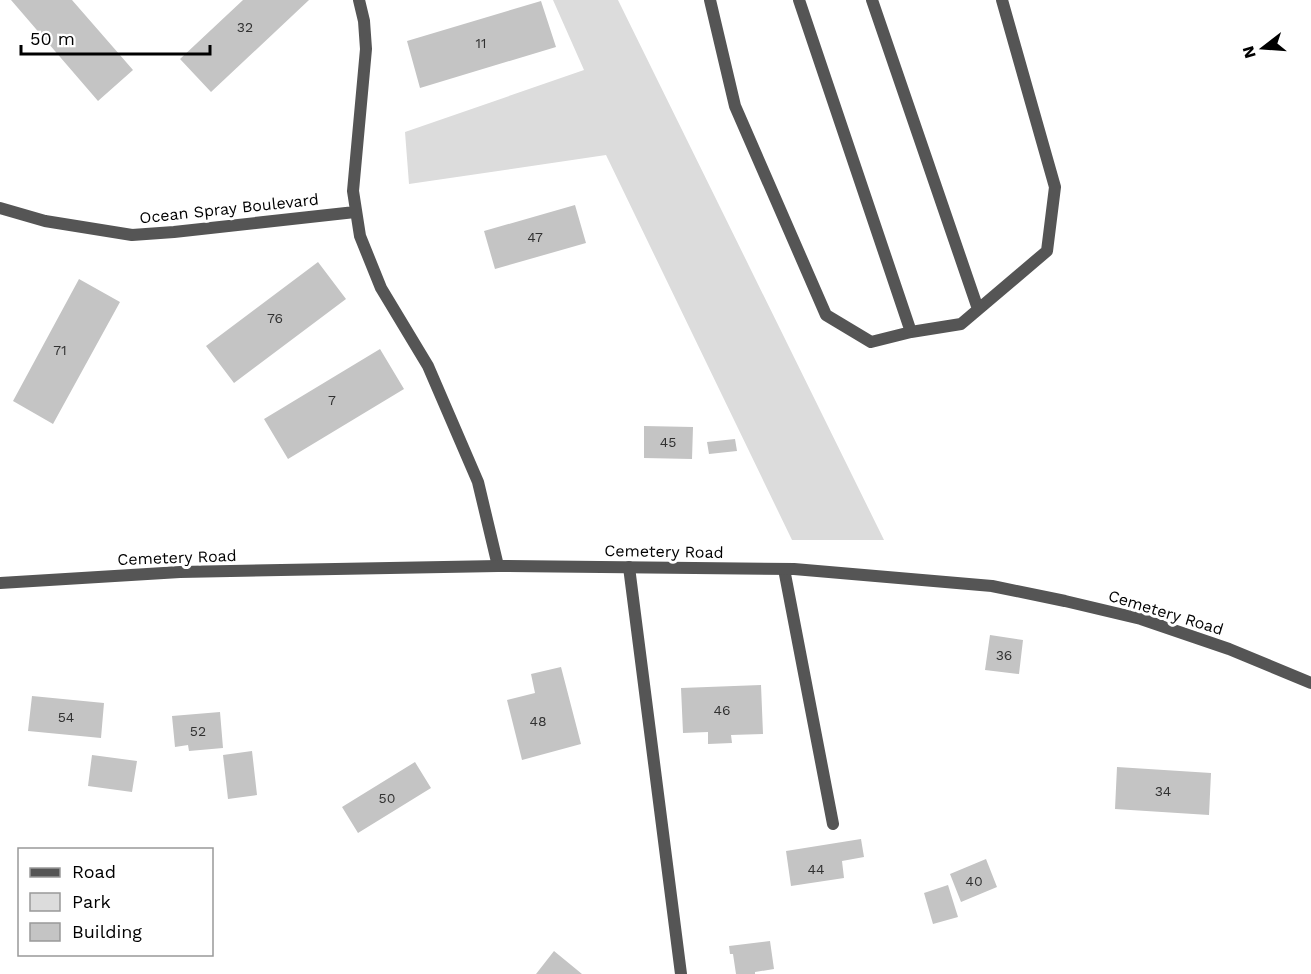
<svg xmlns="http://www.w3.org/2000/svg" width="1311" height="974" font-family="'Work Sans',sans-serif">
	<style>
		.green { fill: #dcdcdc }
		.building { fill: #c4c4c4 }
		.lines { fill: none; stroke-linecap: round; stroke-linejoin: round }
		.service { stroke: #555; stroke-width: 12 }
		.minor { stroke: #555; stroke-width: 12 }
		.tertiary { stroke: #555; stroke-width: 12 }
		.labels { text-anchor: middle; stroke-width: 6; stroke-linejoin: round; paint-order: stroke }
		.number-label { font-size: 14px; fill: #313131 }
		.street-label { font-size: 16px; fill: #000; stroke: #fff }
	</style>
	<rect width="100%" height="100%" fill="#fff"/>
	<path class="green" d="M553,0H618L884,540H792L606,155L409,184L405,132L584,70Z"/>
	<path class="building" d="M11,0H72L133,70L98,101Z
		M243,0H309L211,92L180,59Z
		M541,1L556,47L420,88L407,41Z
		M575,205L586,243L495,269L484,231Z
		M318,262L346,299L234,383L206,346Z
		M79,279L120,302L53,424L13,401Z
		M380,349L404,389L288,459L264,419Z
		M644,426L693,427L692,459L644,458Z
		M735,439L737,451L709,454L707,442Z
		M990,635L1023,640L1019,674L985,670Z
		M561,667L581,744L522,760L507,700L535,693L531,674Z
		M761,685L763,734L731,735L732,743L708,744V732L683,733L681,688Z
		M32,696L104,703L101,738L28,731Z
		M220,712L223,748L189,751L188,745L175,747L172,716Z
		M252,751L257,795L228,799L223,755Z
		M92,755L137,761L132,792L88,786Z
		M415,762L431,788L358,833L342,807Z
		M1117,767L1211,773L1209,815L1115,809Z
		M861,839L864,857L842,861L844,878L791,886L786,851Z
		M986,859L997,887L961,902L950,874Z
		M948,885L958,917L933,924L924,893Z
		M770,941L774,969L755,972V974H736L733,954H730L729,946Z
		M554,951L582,974H536Z"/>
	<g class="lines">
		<path class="service" d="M710,0L735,106L826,315L871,342L911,332L961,324L1047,251L1055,187L1002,0
			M799,0L911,332
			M872,0L978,309
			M629,567L681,974
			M784,569L833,824"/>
		<path class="minor" d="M359,0L364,21L366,49L353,191L360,236L381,288L428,366L478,482L498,566
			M0,208L45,221L132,235L174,232L355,212"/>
		<path class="tertiary" d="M0,583L180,572L498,566L794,569L992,586L1065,601L1141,619L1229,649L1311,683"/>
	</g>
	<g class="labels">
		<g class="number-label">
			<text x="245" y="32">32</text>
			<text x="481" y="48">11</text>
			<text x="535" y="242">47</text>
			<text x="275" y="323">76</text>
			<text x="60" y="355">71</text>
			<text x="332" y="405">7</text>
			<text x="668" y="447">45</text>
			<text x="1004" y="660">36</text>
			<text x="722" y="715">46</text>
			<text x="66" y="722">54</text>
			<text x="538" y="726">48</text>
			<text x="198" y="736">52</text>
			<text x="1163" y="796">34</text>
			<text x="387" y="803">50</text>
			<text x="816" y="874">44</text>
			<text x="974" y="886">40</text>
		</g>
		<g class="street-label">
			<text transform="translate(229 208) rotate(-6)" y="6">Ocean Spray Boulevard</text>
			<text transform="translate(664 551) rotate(1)" y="6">Cemetery Road</text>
			<text transform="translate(177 557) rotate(-2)" y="6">Cemetery Road</text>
			<text transform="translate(1166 612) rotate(17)" y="6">Cemetery Road</text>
		</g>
	</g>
	<rect x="18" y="848" width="195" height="108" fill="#ffffff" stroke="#999999" stroke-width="1.5"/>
	<rect x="30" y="868" width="30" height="9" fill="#555555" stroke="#999999" stroke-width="1.5"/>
	<text x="72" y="878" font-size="18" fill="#000000">Road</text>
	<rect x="30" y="893" width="30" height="18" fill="#dcdcdc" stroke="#999999" stroke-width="1.5"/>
	<text x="72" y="908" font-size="18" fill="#000000">Park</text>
	<rect x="30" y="923" width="30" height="18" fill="#c4c4c4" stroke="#999999" stroke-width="1.5"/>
	<text x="72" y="938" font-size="18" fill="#000000">Building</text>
	<g transform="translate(1263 48) rotate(253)" stroke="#ffffff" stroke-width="4.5" paint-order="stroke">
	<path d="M0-4.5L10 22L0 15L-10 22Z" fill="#000000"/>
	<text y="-9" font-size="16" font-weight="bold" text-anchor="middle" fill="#000000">N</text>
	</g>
	<path d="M21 45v9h189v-9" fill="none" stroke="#000000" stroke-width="3"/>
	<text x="30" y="45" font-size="18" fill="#000000" stroke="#ffffff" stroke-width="4.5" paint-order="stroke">50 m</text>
</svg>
